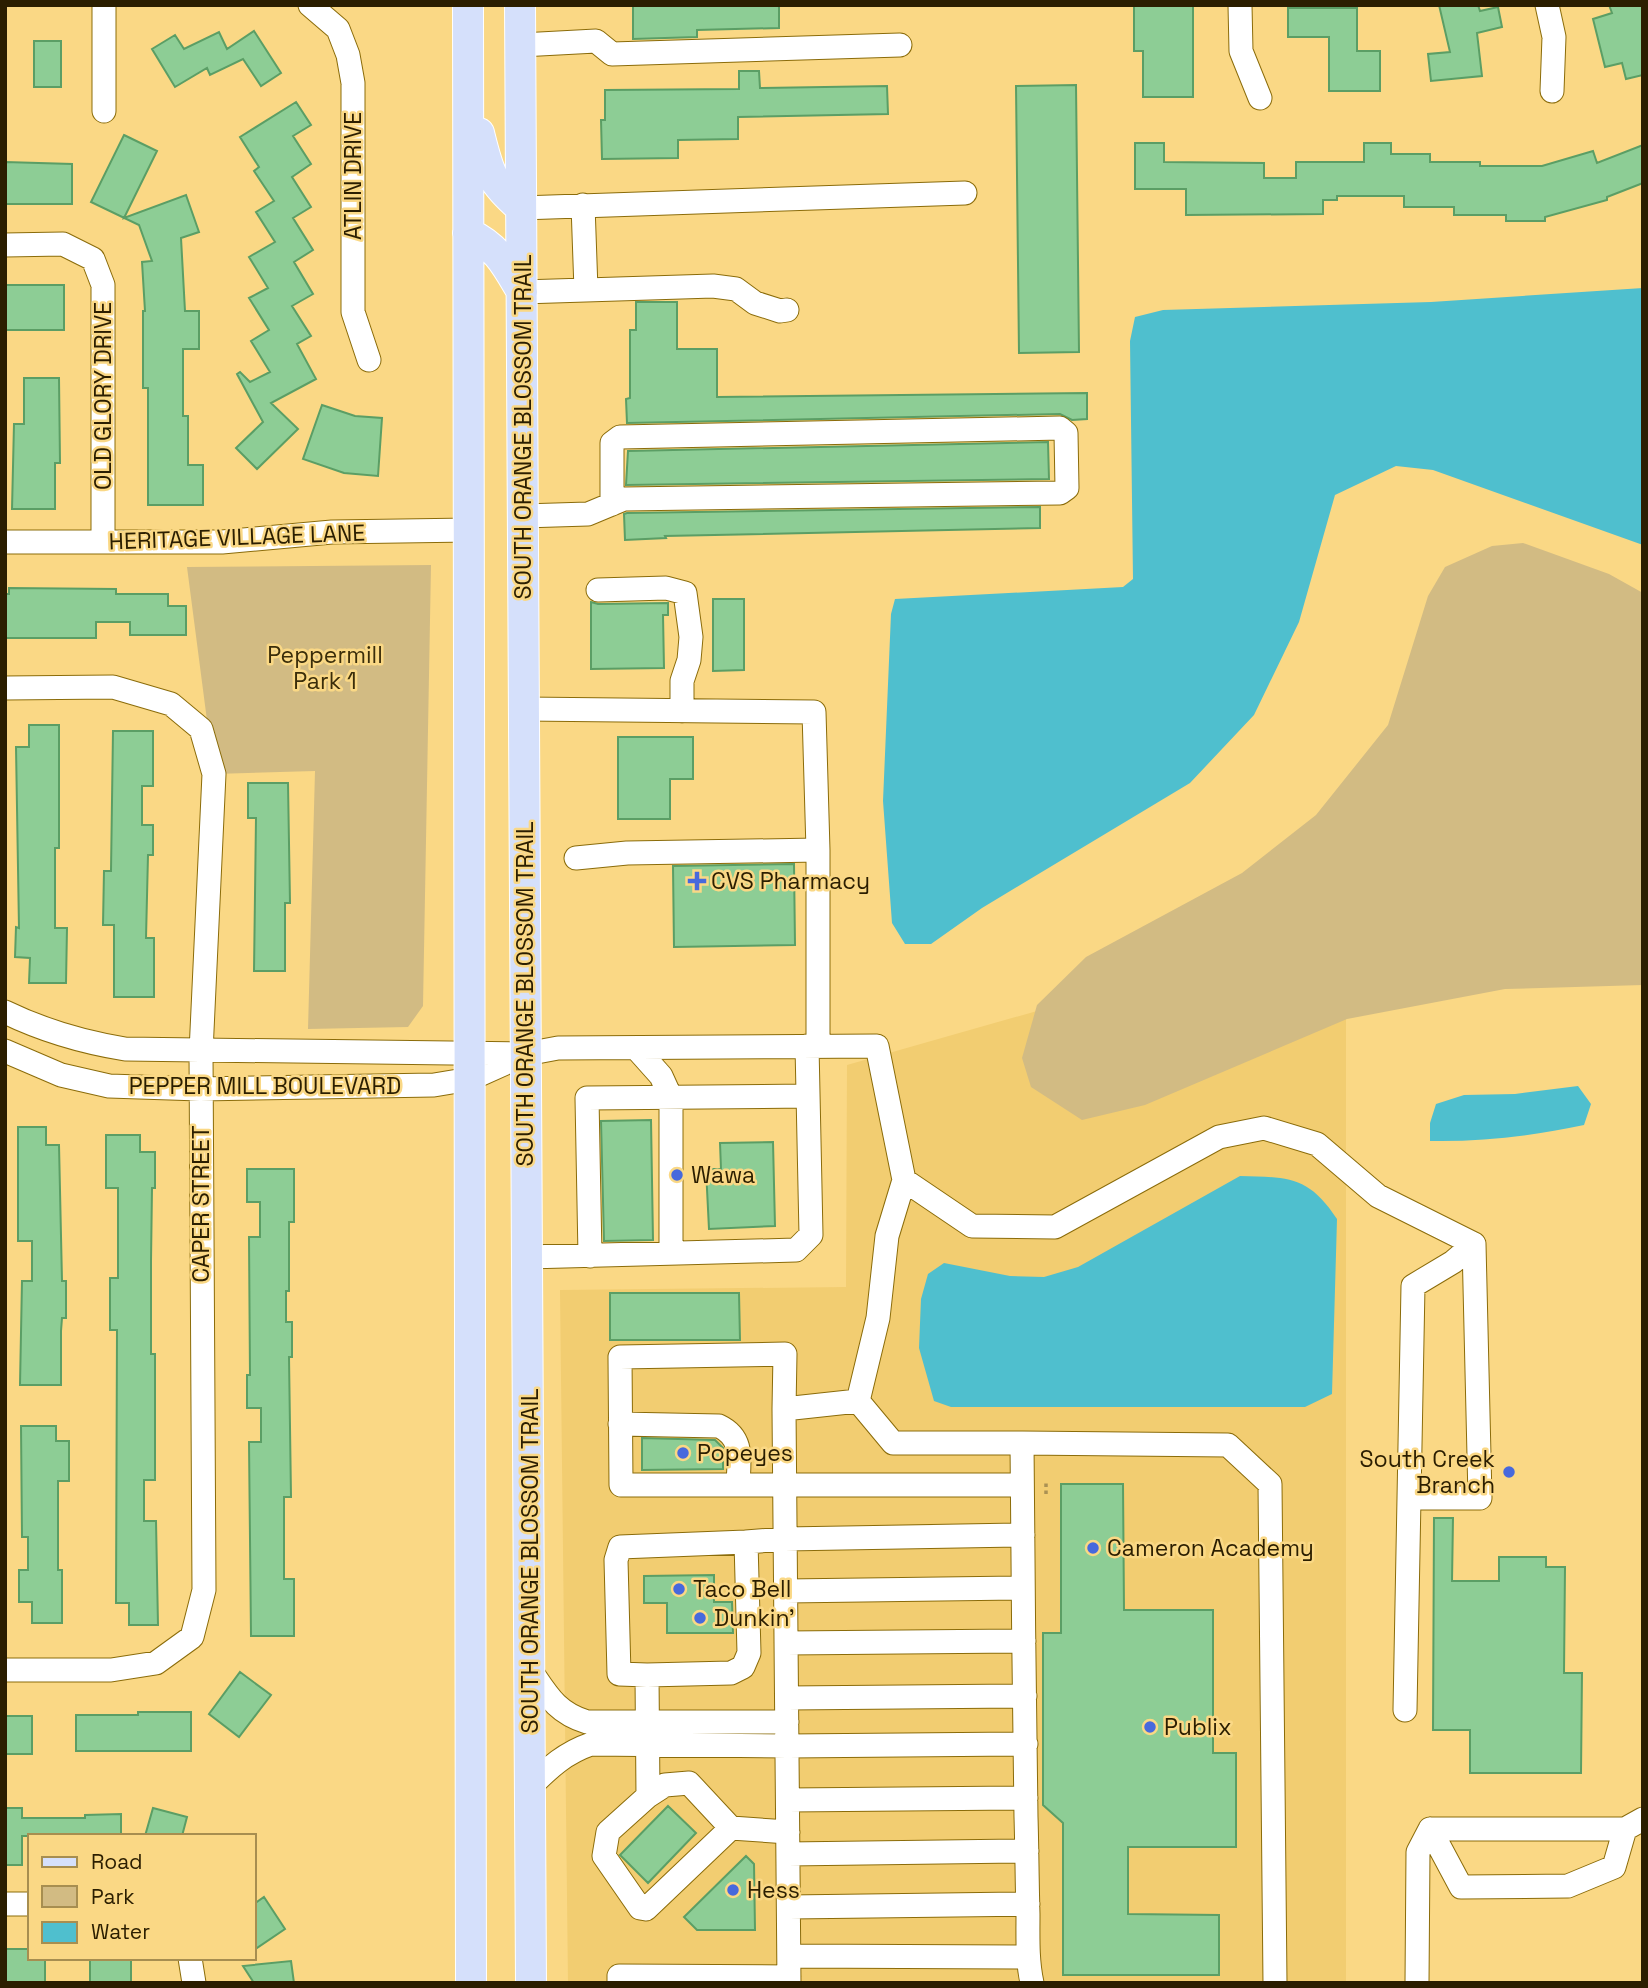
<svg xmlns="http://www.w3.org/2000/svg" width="1648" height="1988" font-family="'Space Grotesk',sans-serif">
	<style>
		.built { fill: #f2cd71 }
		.green { fill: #d2bb83 }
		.water { fill: #4fbfce }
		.building { fill: #8dcd95; stroke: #5b9e65; stroke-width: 2 }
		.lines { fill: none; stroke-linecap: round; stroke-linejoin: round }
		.minor-casing { stroke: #8b6c0a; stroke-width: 25 }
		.major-casing { stroke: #fff; stroke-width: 32 }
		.path { stroke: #ab9153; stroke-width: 3.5; stroke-dasharray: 3.5 3.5; stroke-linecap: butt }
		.minor { stroke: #fff; stroke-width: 23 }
		.major { stroke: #d5e0fb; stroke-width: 30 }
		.poi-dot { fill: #4769dc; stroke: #fad885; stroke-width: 2.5 }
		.labels { text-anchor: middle; stroke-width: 5; stroke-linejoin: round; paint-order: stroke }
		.street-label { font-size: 23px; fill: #2b1e00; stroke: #fad885 }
		.park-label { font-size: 23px; fill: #3a2d0a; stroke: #fad885 }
		.poi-label { font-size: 23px; fill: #2b1e00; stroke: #fad885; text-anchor: start }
	</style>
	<rect width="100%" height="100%" fill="#fad885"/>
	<path class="built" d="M1346,923V1983H568L560,1290L846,1287L847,1065Z"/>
	<path class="green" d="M1523,543L1609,574L1643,593V985L1505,989L1347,1019L1145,1105L1082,1120L1031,1087L1022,1058L1037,1005L1086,957L1242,873L1316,815L1388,725L1428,596L1445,567L1492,546Z
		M431,565L423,1006L408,1027L308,1029L315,771L214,774L187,567Z"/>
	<path class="water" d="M1643,288V545L1433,470L1396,466L1335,495L1299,622L1254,715L1190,783L982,908L931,944H905L892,923L883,801L891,614L895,599L1123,587L1133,579L1130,341L1135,317L1163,310L1431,302Z
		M1578,1086L1591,1104L1584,1125C1533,1136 1482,1142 1430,1141V1123L1436,1104L1464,1095L1515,1094Z
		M1240,1176C1288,1177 1309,1176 1337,1219L1332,1394L1305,1407H951L934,1401L919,1348L921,1299L928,1274L944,1263L1010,1276L1044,1277L1078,1267Z"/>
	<path class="building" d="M633,5H779V28L697,30V37L633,39Z
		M1134,5H1193V97H1143V51H1134Z
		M1439,5H1478L1480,11L1498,7L1502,27L1477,33L1482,76L1431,81L1428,54L1450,52Z
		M1609,5H1643V75L1626,79L1622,63L1605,67L1593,19L1612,13Z
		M1288,8H1357V51H1380V91H1329V37H1288Z
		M254,31L281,73L261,86L243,59L210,75L207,68L175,87L152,49L175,35L184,49L219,32L227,49Z
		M34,41H61V87H34Z
		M739,71H759L760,88L887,86L888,114L738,117V139L678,140V158L602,159L601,120H605V90L739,89Z
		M1076,85L1079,352L1019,353L1016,86Z
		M296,102L311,125L293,136L311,164L292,177L311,207L293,218L313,250L294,262L313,294L292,306L311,336L297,344L316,379L271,403L298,429L257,469L236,448L263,422L237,374L240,372L250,382L270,372L251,341L269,330L249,298L268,288L249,257L275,242L256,212L274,201L254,171L259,167L240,137Z
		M124,135L157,151L124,218L186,195L199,232L181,238L185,311H199V349H183V416H188V465H203V505H148V388H143V311H145L142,262L152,261L139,225L91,202Z
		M1135,143H1164V162L1264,163V178H1296V162H1364V143H1391V154H1430V162H1480V166H1542L1593,151L1597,163L1643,145V183L1607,197V200L1545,217V221H1506V215H1454V207H1404V196H1337V200H1323V214L1186,215V189H1135Z
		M5,162L72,164V204H5Z
		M5,285H64V330H5Z
		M636,302H677V349H717V397L1087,393V419L1072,420L1060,414L627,423L626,399L630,398V330H636Z
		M24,378H59L60,463H55V509H12L14,424H24Z
		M322,405L355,416L382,418L378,476L344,473L303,459Z
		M1048,442L1049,479L626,485L628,451Z
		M1040,507V528L665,536L666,538L625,540L624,514L627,513Z
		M9,588L116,589V594H168V606H186V635H130V622H96V638H5V594H9Z
		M713,599H744V670L713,671Z
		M591,602L598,604L668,603V615H663L664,668L591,669Z
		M29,725H59V848H55V928H67L66,983H29L30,958L15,957L16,927L19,928L16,747H29Z
		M113,731H153V786H142V825H153V855H148L146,938H154V997H114V925H103L104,871H111Z
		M618,737H693V779H670V819H618Z
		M248,783H288L290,903H285V971H254L256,818H248Z
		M794,864L795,945L674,947L673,866Z
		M651,1120L653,1240L604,1241L601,1121Z
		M18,1127H46V1145H59L62,1281H66V1318H62L61,1331V1385H20L22,1281H32V1241H18Z
		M106,1135H140V1152H155V1188H152L151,1261V1354H155V1480H144V1521H156L158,1625H129V1603H116L117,1330H110V1278H118V1188H106Z
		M773,1142L775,1226L709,1229L706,1169H721L720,1143Z
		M247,1169H294V1222H289V1291H286V1322H292V1357H289L291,1497H284V1579H294V1636H251L249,1442H261V1408H247V1375H250L249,1237H260V1202H247Z
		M610,1293H739L740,1340H610Z
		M21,1426H56V1441H69V1481H58V1570H62V1623H32V1602H19V1570H28V1537H22Z
		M642,1438L715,1440L723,1448V1469L642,1470Z
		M1061,1484H1123L1124,1610H1213V1753H1236V1847H1128V1914L1219,1915V1975H1063V1823L1043,1805V1633H1061Z
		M1434,1518H1453L1452,1581H1499V1557H1546V1567H1565L1564,1673H1582L1581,1773H1470V1730H1433Z
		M714,1575V1602H732L733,1633H667V1603H644V1576Z
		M240,1672L271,1695L239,1737L209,1714Z
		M138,1712H191V1751H76V1715H138Z
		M5,1716H32V1754H5Z
		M668,1806L696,1833L648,1883L620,1855Z
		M5,1808H22V1818H85V1815L121,1814V1836H22V1865H5Z
		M153,1808L187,1817L182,1836H145Z
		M746,1856L754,1864L755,1930H697L684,1917Z
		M264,1897L285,1929L254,1950V1904Z
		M5,1949H30V1958H45V1983H5Z
		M90,1958H131V1983H90Z
		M291,1961L294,1983H254L243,1966Z"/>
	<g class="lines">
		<g class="minor-casing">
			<path id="minor" d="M310,5L338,29L348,55L353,83V312L369,360
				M1240,5L1241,51L1260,98
				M1547,5L1554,37L1552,91
				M521,45L596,41L612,54L900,45
				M104,111V5
				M583,205L586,290
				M521,208L965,193
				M5,245L63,244L93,259L103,285V542
				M522,292L713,286L736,289L755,303L780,311L787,310
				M523,516L588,514L624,499L1060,493L1067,488L1066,433L1060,428L620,437L612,443V504
				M5,542H222L332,532L470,530
				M598,590L666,588L685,593L691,637L689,660L682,681V711
				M5,688L113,687L171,704L201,729L214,774L201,1052L204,1590L192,1637L156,1663L111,1670H5
				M524,709L814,712L818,850V1046
				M576,858L627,853L818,850
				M5,1012C44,1031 82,1042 125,1049L526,1054L558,1048L877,1046L904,1180L972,1226L1055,1227L1219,1137L1264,1128L1317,1144L1378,1196L1474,1244
				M636,1048L661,1076L671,1098V1253
				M5,1051L61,1075L109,1086L200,1089L434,1085L470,1079L519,1057
				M590,1256L587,1098L808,1096
				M527,1257L796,1250L811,1235L807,1046
				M858,1401L878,1318L887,1236L904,1180
				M784,1409L789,1983
				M620,1424L719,1426C744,1438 739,1459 738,1484
				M1022,1443L1228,1445L1270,1484L1275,1983
				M1022,1485H621L620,1357L785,1354L784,1409L858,1401L893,1443H1022C1023,1568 1024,1692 1026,1817C1027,1849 1027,1882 1028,1914C1028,1937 1027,1960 1032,1983
				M1409,1498H1480L1474,1244
				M746,1542L785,1539L1023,1535
				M786,1591L1023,1588
				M786,1643L1024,1641
				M531,1671C548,1696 557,1713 587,1722H787
				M647,1675L619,1674L616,1560L620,1547L746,1542L749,1653L743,1667L731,1673L647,1675L648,1796
				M787,1698L1025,1696
				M1405,1710L1413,1286L1453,1262L1474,1244
				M531,1786C550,1767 565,1753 591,1744L788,1746L1026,1744
				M788,1800L1026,1798
				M731,1828L689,1783L665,1785L648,1796L608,1832L604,1856L640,1908L646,1909L731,1828L788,1832
				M1430,1829L1461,1887L1568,1886L1614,1867L1625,1829
				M788,1854L1027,1851
				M5,1904H30
				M789,1907L1028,1904
				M789,1956L1028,1957
				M190,1958L194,1983
				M619,1983V1976L789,1977
				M1417,1983L1418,1852L1430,1829H1625L1643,1819"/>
		</g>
		<g class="major-casing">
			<path id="major" d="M468,5L471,1983
				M520,5L531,1983
				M479,133C489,173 490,181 521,208
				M468,233C498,247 506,265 522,292"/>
		</g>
		<path class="path" d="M1046,1494V1482"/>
		<use href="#minor" class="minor"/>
		<use href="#major" class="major"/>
	</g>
	<g class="poi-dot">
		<path d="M693.5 870.5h7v7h7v7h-7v7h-7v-7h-7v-7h7z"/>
		<circle cx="677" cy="1175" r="7"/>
		<circle cx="683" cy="1453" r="7"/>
		<circle cx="1509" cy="1472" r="7"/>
		<circle cx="1093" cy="1548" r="7"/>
		<circle cx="679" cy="1589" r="7"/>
		<circle cx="700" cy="1618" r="7"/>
		<circle cx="1150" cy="1727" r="7"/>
		<circle cx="733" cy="1890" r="7"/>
	</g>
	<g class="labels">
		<g class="street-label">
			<text transform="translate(353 176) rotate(-90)" y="8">ATLIN DRIVE</text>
			<text transform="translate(103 396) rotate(-90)" y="8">OLD GLORY DRIVE</text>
			<text transform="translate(523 427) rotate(-90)" y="8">SOUTH ORANGE BLOSSOM TRAIL</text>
			<text transform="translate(237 537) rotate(-2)" y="8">HERITAGE VILLAGE LANE</text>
			<text transform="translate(525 994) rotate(-90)" y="8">SOUTH ORANGE BLOSSOM TRAIL</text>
			<text x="265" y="1094">PEPPER MILL BOULEVARD</text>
			<text transform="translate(201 1204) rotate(-90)" y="8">CAPER STREET</text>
			<text transform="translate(530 1561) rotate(-90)" y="8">SOUTH ORANGE BLOSSOM TRAIL</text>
		</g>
		<g class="park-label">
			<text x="325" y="663">Peppermill<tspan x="325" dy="26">Park 1</tspan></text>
		</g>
		<g class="poi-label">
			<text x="711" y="889">CVS Pharmacy</text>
			<text x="691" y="1183">Wawa</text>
			<text x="697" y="1461">Popeyes</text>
			<text x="1495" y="1467" text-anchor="end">South Creek<tspan x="1495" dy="26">Branch</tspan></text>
			<text x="1107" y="1556">Cameron Academy</text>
			<text x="693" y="1597">Taco Bell</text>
			<text x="714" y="1626">Dunkin'</text>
			<text x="1164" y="1735">Publix</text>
			<text x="747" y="1898">Hess</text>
		</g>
	</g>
	<rect width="1648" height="1988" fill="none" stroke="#2b1e00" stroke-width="14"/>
	<rect x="28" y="1834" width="228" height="126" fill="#fad885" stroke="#a78e50" stroke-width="2"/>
	<rect x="42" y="1857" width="35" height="10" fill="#d5e0fb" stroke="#a78e50" stroke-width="2"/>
	<text x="91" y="1869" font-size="21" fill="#2b1e00">Road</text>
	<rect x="42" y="1886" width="35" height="21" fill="#d2bb83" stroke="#a78e50" stroke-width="2"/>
	<text x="91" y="1904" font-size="21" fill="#2b1e00">Park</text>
	<rect x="42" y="1922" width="35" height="21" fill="#4fbfce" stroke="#a78e50" stroke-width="2"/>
	<text x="91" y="1939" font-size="21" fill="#2b1e00">Water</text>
</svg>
